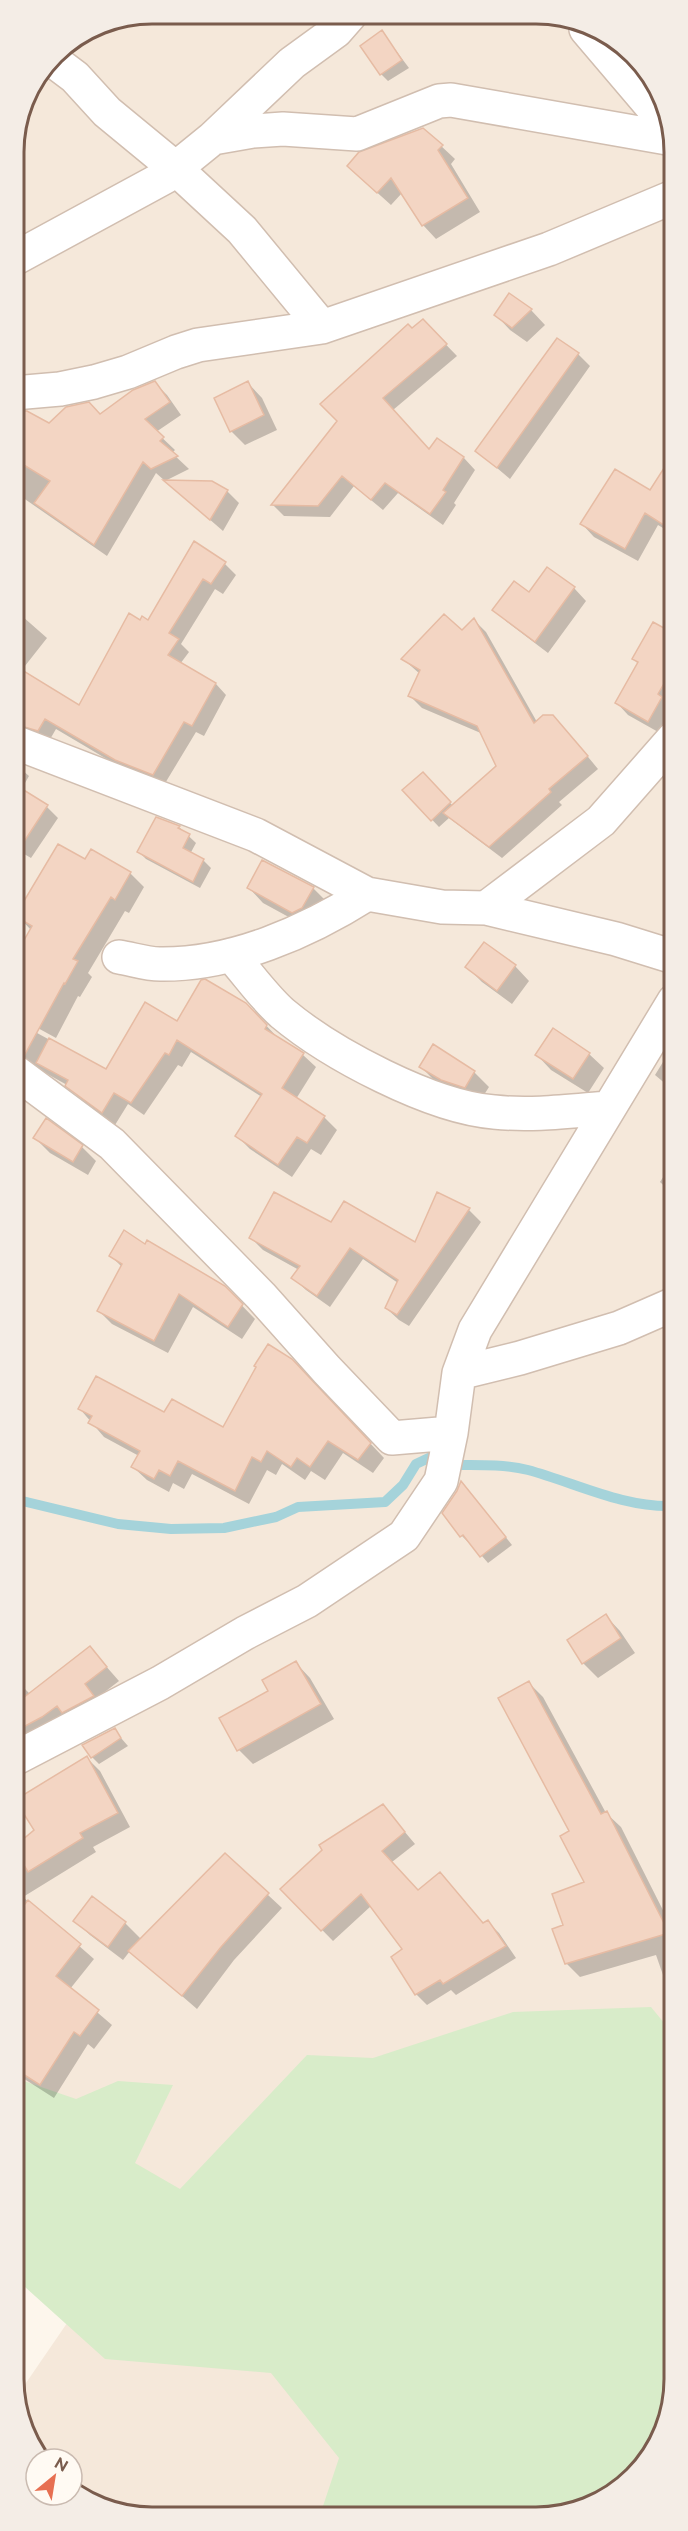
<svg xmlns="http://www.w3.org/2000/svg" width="688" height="2531" font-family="Raleway,sans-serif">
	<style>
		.residential { fill: #f5e8da }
		.green { fill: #d8ecc9 }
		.shadow { fill: #0003 }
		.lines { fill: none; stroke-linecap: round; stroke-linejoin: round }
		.stream { stroke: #a5d3da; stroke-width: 10 }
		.building { fill: #f3d5c3; stroke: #e6bba3; stroke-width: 1.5 }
		.minor-casing { stroke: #d1beb0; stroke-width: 36 }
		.minor { stroke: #fff; stroke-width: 33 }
		.rim { fill: none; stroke: #7a5c4d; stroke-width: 3 }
	</style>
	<rect width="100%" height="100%" fill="#fdf6ec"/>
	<path class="residential" d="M152,14L563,16L640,60L673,134L674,2388L640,2471L605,2499L554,2516L125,2515L72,2484V2459H43L15,2399L111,2259L15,2179L14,143L24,99L54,54L99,24Z"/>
	<path class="green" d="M651,2007L674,2035V2388L640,2471L605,2499L554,2516L320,2515L339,2458L271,2373L105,2359L15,2278V2078L76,2099L118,2081L173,2085L135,2163L180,2189L307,2055L373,2058L513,2012Z"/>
	<path class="shadow" d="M382,32L409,68L388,81L381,74Z
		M423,129L455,159L451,164L480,212L436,239L423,225L402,193L391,205L362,179Z
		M509,295L531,310L545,325L527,342L510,330L496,315Z
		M423,321L457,356L393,410L430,451L437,440L464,458L475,470L454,503L456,505L443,525L398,493L383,510L354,486L330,517L284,516L273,505L412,330Z
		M578,354L590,366L510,479L477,451Z
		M155,383L167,395L181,415L156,432L175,450L172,453L189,469L165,481L156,473L107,556L19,495L14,503L15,413L49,424L100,416Z
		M248,383L262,398L277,430L245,445L231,431Z
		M673,457V534L658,525L638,561L594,537L582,524L651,492Z
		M177,491H227L239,503L223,531Z
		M195,543L225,564L236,575L223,594L215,589L181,644L189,652L180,664L216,684L226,695L204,736L196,732L164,785L127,771L56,729L49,741L14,738V609L47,638L21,671L79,707L140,622H149Z
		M574,588L586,601L548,653L507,622L494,610L530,594Z
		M474,620L486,632L537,722L565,729L598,769L559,802L562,805L502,858L449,818L439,827L404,790L423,774L453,806L498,766L483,734L422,708L410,696L420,674L403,659L462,632Z
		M654,624L673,635L674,700L670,706L673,709L660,733L628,715L617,703L638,664L634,659Z
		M14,763L29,776L21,790L47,807L58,818L31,858L14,848Z
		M156,818L179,827L196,843L190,854L204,861L211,868L200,888L146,859L139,852Z
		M85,861L130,873L144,887L129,913L125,911L88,973L92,977L80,997L78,996L56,1038L25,1021L31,930L17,915Z
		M263,862L313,888L328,903L307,927L263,903L249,888Z
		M515,966L529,981L512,1004L482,982L467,967Z
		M259,1018L279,1039L303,1055L316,1067L296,1099L324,1117L337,1130L321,1155L311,1149L292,1177L250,1149L237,1136L262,1097L191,1052L182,1067L178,1065L144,1115L128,1104L115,1125L80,1098L67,1085L26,1062L14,1051L26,1027L107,1071L178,1023Z
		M674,1044V1091L655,1075Z
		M433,1047L474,1072L489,1087L480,1101L435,1081L421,1067Z
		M589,1054L604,1068L588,1093L551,1070L537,1055Z
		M35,1138L82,1147L96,1161L88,1175L50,1153Z
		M672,1163L674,1164V1195L660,1182Z
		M438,1194L469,1210L481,1222L409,1326L399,1320L386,1308L398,1283L363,1259L330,1307L306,1290L293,1278L299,1270L263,1250L251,1238L332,1224L415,1244Z
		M146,1246L224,1287L255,1319L242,1339L193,1307L168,1353L112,1324L99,1311L122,1267L111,1256Z
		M306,1375L384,1458L373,1473L343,1453L325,1480L311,1471L305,1480L282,1464L276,1475L267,1470L249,1504L192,1474L184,1489L173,1483L169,1492L147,1480L133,1467L139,1456L104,1437L80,1409L164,1414L224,1429Z
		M468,1490L512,1545L488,1563L470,1542L469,1543L462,1536L444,1513Z
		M606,1616L620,1631L635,1653L598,1678L583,1663Z
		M90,1648L119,1681L97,1698L14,1751V1694L25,1689L30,1694Z
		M296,1663L310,1678L334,1719L253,1764L239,1750L270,1691Z
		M529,1683L543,1697L606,1813L621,1827L674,1932V2018L663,1999L670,1995L656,1955L580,1977L566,1963L565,1925L586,1882Z
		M674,1721V1740L666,1725Z
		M114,1730L128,1746L99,1764L92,1757Z
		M87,1758L100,1771L130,1827L93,1847L96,1852L23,1897L94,1959L70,1989L112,2025L94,2049L88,2044L54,2098L15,2073V1844L36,1831Z
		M674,1765V1792L665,1770Z
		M383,1806L415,1844L392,1862L419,1892L484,1924L488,1922L499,1933L516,1958L456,1995L451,1990L427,2005L416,1994L393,1958L404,1949L371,1906L333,1941L282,1889Z
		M225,1855L282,1908L234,1960L197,2009L130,1951L123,1960L90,1935L75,1921L125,1923L141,1939Z"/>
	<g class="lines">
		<path class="stream" d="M455,1465C478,1465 504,1464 528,1470C576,1483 623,1508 674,1506
			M14,1499L118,1524L171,1529L224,1528L276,1517L298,1507L385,1502L403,1485L416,1464L435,1455"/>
	</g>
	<path class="building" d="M382,30L402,60L380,75L360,46Z
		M423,128L443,145L438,150L468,198L422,226L391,178L377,193L347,166L359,152Z
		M509,293L532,309L512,328L494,315Z
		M423,319L447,344L383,398L429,449L437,438L464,457L443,490L446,492L430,514L385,483L371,500L342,476L318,506L271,505L337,421L320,404L408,324L412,328Z
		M557,338L579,353L497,468L475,451Z
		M155,381L170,402L145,419L164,437L160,441L178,456L151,469L143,462L94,545L34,503L50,481L14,459V411H27L49,423L66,407L89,402L100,414L133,390Z
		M248,381L264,415L230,432L214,398Z
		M673,454V531L645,513L625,549L580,524L615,469L650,490Z
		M163,480L212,481L228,490L210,520Z
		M194,541L226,562L211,584L203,579L169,633L179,639L168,655L216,683L192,726L184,722L153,775L115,760L45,719L38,731L14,724V665L79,705L129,613L140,620L142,616L148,620Z
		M547,567L575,587L535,642L492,610L514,581L529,592Z
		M444,614L462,630L474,618L534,723L543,715H553L588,756L549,789L551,792L489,847L443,813L496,766L477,726L408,696L420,670L401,659Z
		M653,622L673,633V668L658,694L662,697L648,722L615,703L638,662L632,659Z
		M423,772L451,802L431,821L402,790Z
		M14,784L48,805L14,857Z
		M156,817L180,826L178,828L190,834L183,848L204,859L193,882L137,852Z
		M58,844L85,859L91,849L131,872L115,900L111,897L73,959L78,961L65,984L64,983L24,1056L14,1053V958L32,926L15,916Z
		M262,860L314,887L302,908L292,913L247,888Z
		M484,942L516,965L497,991L465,967Z
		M205,979L246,1003L267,1025L265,1029L304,1053L282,1088L325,1116L307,1143L297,1137L278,1165L235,1136L262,1094L177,1040L169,1055L165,1053L131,1103L114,1093L102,1113L65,1086L68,1080L36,1063L49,1038L106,1069L145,1002L177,1021L201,980Z
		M553,1028L590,1053L573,1079L535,1055Z
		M433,1044L475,1071L465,1088L441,1080L419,1067Z
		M46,1118L83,1145L73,1162L33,1138Z
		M274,1192L331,1222L344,1201L415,1242L437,1192L470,1208L397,1315L385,1308L398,1280L350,1248L317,1296L291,1278L300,1266L249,1238Z
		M124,1230L145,1244L147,1240L225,1286L243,1304L228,1327L179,1294L154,1341L97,1311L122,1264L109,1256Z
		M268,1344L292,1359L371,1443L358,1460L328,1441L310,1467L297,1458L291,1467L267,1451L261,1462L252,1457L235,1491L178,1461L170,1476L159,1470L154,1479L131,1467L140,1451L88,1423L92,1416L78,1409L96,1376L164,1412L172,1399L223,1427L256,1367L254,1366Z
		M461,1481L506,1537L480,1557L463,1535L460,1537L442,1513L457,1491Z
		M606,1614L621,1638L582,1664L567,1640Z
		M90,1646L107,1667L85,1684L94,1696L62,1713L57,1706L42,1717L14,1732V1705Z
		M296,1661L321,1704L237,1751L219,1718L268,1691L262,1680Z
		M529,1681L601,1814L607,1811L669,1933L565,1964L552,1929L563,1925L552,1894L584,1882L560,1836L569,1831L498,1698Z
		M115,1728L121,1738L91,1758L82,1745Z
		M87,1756L118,1813L80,1833L83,1838L28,1872L15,1850V1846L34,1830L15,1800Z
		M383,1804L405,1832L382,1851L418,1890L440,1872L483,1923L488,1920L506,1946L443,1984L440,1980L415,1995L391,1957L402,1949L361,1894L321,1931L280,1889L322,1850L319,1845Z
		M225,1853L269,1893L221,1947L182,1996L128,1951Z
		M92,1896L126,1922L108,1947L73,1921Z
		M28,1900L81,1944L56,1976L99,2010L80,2036L74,2032L40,2085L15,2069V1917Z"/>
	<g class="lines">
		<g class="minor-casing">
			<path id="minor" d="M586,29L671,129
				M51,59L75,77L107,112L175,168L242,230L322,327
				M213,138L253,131L283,129L357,134L439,101L451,100L673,139
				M14,259L165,177L213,138L292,63L336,31L350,15
				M14,393L60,389L94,382L128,372L176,352L198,345L322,327L549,249L673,197
				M14,742L256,835L367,894L442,907L486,908L616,939L674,957
				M486,908L601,821L674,738
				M231,955C248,974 263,996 282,1013C331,1054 431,1107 494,1112C532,1116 570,1111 608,1108
				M119,957C132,959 146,964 160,964C232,965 307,932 367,894
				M14,1071L112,1144L261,1296L327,1370L392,1438L451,1433
				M459,1373L520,1358L619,1328L674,1304
				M14,1759L160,1683L245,1633L307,1601L404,1536L441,1481L451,1433L459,1373L475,1330L674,1001"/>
		</g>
		<use href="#minor" class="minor"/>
	</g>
	<path d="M0 0H688V2531H0ZM152 24H536A128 128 0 0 1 664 152V2379A128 128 0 0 1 536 2507H152A128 128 0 0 1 24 2379V152A128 128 0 0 1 152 24Z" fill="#f4ede6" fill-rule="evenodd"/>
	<path class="rim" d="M152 24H536A128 128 0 0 1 664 152V2379A128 128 0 0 1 536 2507H152A128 128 0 0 1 24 2379V152A128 128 0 0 1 152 24Z"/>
	<g transform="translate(54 2477) rotate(30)"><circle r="28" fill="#fffaf3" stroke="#cabbb1" stroke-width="1.5"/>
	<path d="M0-4.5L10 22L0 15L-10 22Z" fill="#e76f51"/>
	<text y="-9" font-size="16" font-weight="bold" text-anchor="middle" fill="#7a5c4d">N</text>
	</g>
</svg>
